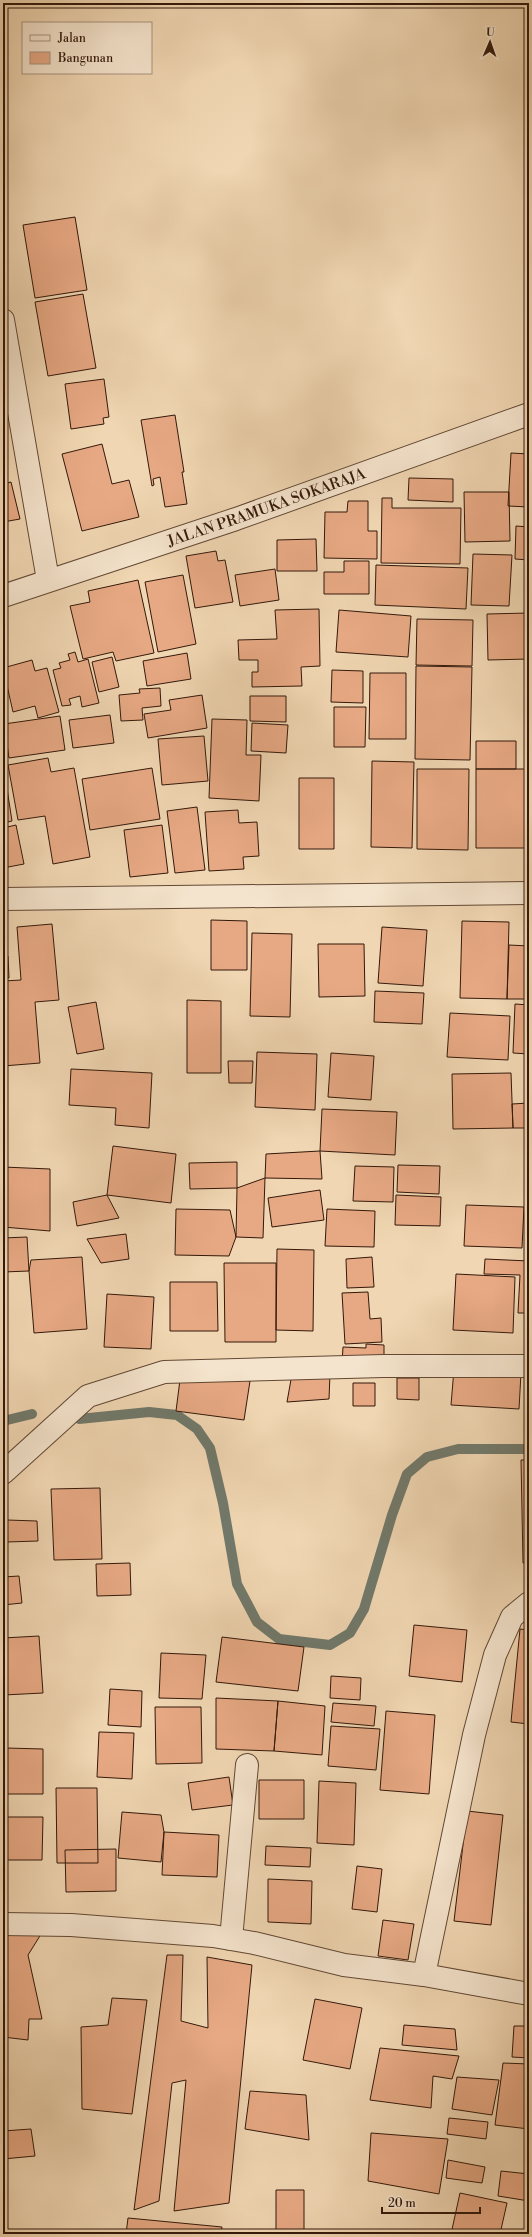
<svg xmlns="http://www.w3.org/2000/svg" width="532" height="2237" font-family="'Libre Bodoni',serif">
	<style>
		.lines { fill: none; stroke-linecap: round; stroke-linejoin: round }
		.stream { stroke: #71796b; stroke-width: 10 }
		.building { fill: #e7a984; stroke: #33180a }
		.minor-casing { stroke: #624834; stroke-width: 24 }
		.minor { stroke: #f5e4cd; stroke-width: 22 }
		.labels { text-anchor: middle; stroke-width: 3; stroke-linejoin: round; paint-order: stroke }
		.street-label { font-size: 15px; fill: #33180a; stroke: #f5e4cd }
	</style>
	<rect width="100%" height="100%" fill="#f0d6b2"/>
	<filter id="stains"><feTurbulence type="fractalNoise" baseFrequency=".005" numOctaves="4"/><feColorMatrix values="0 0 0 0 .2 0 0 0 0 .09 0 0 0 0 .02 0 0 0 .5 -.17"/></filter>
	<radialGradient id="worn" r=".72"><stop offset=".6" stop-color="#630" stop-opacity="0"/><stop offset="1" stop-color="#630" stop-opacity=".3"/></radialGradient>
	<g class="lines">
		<path class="stream" d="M79,1419L149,1412L177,1415L197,1429L210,1448L223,1503L237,1584L257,1622L279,1639L330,1645L350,1633L364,1609L392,1515L407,1474L427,1457L458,1449H529
			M3,1421L32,1414"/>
	</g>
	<path class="building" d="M75,217L87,290L35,298L23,225Z
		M83,294L96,368L48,376L35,302Z
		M104,379L109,417L103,418L104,424L71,429L65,384Z
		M175,415L184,472H182L187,504L165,507L160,477L153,479L154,485L152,486L141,420Z
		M102,444L112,484L129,480L139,517L82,531L62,454Z
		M511,453L529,454V507L508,506Z
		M409,478L453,479V502L408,500Z
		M11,482L20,519L3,522V484Z
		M464,492H509L510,541L465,542Z
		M382,498H392V508H461L460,564L381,563Z
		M348,501H368V531H377V559L324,558L325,512H347Z
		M516,526L529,527V560L515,559Z
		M316,539L317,571H277V540Z
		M216,551L218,561L225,560L233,602L195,608L186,556Z
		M473,554L512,555L509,606L471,605Z
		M344,561H369V594H324V572H344Z
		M376,565L468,568L466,609L375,605Z
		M275,569L279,600L240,606L235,575Z
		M183,575L196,644L158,652L145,582Z
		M138,580L154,653L116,661L113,652L83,659L70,606L90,602L88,591Z
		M319,609L320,666L301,667L302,686L252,687V672H258V660H239L238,640L277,639L275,610Z
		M339,610L411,616L408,657L336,652Z
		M529,613V659L488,660L487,614Z
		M417,619L473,620L472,666L416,665Z
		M75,652L78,662L88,659L99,703L82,707L80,696L69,699L71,705L62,706L53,670L61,668L59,663L70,660L68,654Z
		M187,653L191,679L147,686L143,661Z
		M112,657L119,687L99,692L92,662Z
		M32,660L35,671L47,668L59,712L38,718L35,706L13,712L3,668Z
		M416,666L472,667L470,760L415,759Z
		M332,670L363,671V703L331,702Z
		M370,673H406V739H369Z
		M160,688L161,706L142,708L143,720L121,721L119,695L140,693L139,689Z
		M202,695L207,728L148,738L144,714L171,710L169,700Z
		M250,696H286V722L250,721Z
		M334,707H366L365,747H334Z
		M110,715L114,743L73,748L69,720Z
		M60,716L65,750L9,758L4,724Z
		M212,719L247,720L246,755H261L259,801L209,798Z
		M252,723L288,725L286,753L251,751Z
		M204,736L208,781L162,785L158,739Z
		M476,741H516V769H476Z
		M48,758L51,772L74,768L90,857L53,864L45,816L18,820L8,765Z
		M372,761L414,762L412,848L371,847Z
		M152,768L160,819L90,830L82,779Z
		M417,769H469L468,850L417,849Z
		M476,769H529V848H476Z
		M299,778H334V849H299Z
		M6,782L12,821L3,823V783Z
		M197,807L205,870L175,873L167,811Z
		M238,810L239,823L257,822L259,856L243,857L244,869L209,871L205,812Z
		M16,825L24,864L3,868V828Z
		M162,825L168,873L130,877L124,830Z
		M211,920L247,921V970H211Z
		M462,921L509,922L507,999L460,998Z
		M52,924L59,1000L35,1002L40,1063L3,1066V981L21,980L17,927Z
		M382,927L427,930L423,986L378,983Z
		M252,933L292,934L290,1017L250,1016Z
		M318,944H364L365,996L319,997Z
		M509,945L529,946V999H507Z
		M3,956H8L9,978H3Z
		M375,991L424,993L422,1024L374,1022Z
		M187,1000L221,1001V1073H187Z
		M96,1002L104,1049L77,1054L68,1007Z
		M515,1004L529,1005V1054L513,1053Z
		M450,1013L510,1016L508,1060L447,1057Z
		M257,1052L317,1054L315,1110L255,1107Z
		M331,1053L374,1056L371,1100L328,1097Z
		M228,1061H253L252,1083H229Z
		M71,1069L152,1073L149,1128L115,1125L116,1108L69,1105Z
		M511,1073L513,1128L453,1129L452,1074Z
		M529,1103V1128H513L512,1104Z
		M322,1109L397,1112L395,1155L320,1151Z
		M113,1146L176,1154L171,1203L107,1195Z
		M320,1151L322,1179L265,1178L266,1154Z
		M237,1162V1188L190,1189L189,1163Z
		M398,1165L440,1166L439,1194L397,1192Z
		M355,1166L394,1167L393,1202L353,1201Z
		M3,1167L50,1169V1231L3,1227Z
		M265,1178L263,1238L236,1237L237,1188Z
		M320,1190L324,1220L272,1227L268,1198Z
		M107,1195L119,1218L77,1226L73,1202Z
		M396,1195L441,1197L440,1226L395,1225Z
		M466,1205L524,1207L522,1248L464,1246Z
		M176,1209L230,1210L236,1237L229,1256L175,1255Z
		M327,1209L375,1211L374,1247L325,1246Z
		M126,1234L129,1259L101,1263L87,1239Z
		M27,1237L29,1271L3,1272V1238Z
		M277,1249L314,1250L313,1331L276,1330Z
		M82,1257L87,1329L34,1333L29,1271L31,1260Z
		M372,1257L374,1287L347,1288L346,1259Z
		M485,1259L529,1261V1313H518L520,1275L484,1274Z
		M224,1263H276V1342H225Z
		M456,1274L515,1277L513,1333L453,1330Z
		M170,1282H217L218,1331H170Z
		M368,1292L370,1319L381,1318L382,1342L345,1344L342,1293Z
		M107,1294L154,1297L151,1349L104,1347Z
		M366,1344L384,1345V1364L342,1363L343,1347L366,1348Z
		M454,1369L521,1373L519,1409L451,1405Z
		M181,1372L250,1381L244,1420L176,1411Z
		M292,1374H330L329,1399L287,1402Z
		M397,1378H419V1400L397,1399Z
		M353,1383H375V1406H353Z
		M521,1460H529V1563H523Z
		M100,1488L102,1559L54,1560L51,1489Z
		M7,1520L37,1521L38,1541L7,1542Z
		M130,1563L131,1595L97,1596L96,1564Z
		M19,1576L22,1603L3,1605V1577Z
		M414,1625L467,1630L462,1682L409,1676Z
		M520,1629L529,1630V1724L511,1722Z
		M39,1636L43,1693L4,1695L3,1638Z
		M222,1637L304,1647L298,1691L216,1682Z
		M161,1653L206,1655L202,1699L159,1698Z
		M331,1676L361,1678L360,1700L330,1698Z
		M110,1689L142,1691L141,1727L108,1725Z
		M216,1698L278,1701L274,1751L216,1749Z
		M278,1701L325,1706L322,1755L274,1751Z
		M333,1703L376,1706L374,1726L331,1722Z
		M155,1707H201L202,1763L156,1764Z
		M386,1711L435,1715L429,1794L380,1790Z
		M331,1726L380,1729L376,1770L328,1766Z
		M99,1732L134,1733L132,1779L97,1777Z
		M6,1748L43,1749V1794H5Z
		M229,1777L233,1805L192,1810L188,1783Z
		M259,1780H304V1819H259Z
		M319,1781L356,1783L354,1845L317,1843Z
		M56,1788H97L98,1863H57Z
		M467,1811L503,1815L491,1925L454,1921Z
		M122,1812L161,1815L164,1832L161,1862L118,1858Z
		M4,1817H43L42,1860H4Z
		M164,1832L219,1835L217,1877L162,1875Z
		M266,1846L311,1848L310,1867L265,1865Z
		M116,1849V1891L66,1892L65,1850Z
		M357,1866L382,1869L377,1912L352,1909Z
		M268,1879L312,1881L311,1924L268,1922Z
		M529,1908V1951H525Z
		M383,1920L414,1924L408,1960L378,1956Z
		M3,1931H43L28,1955L42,2019H29L28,2040L3,2037V1946H6Z
		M167,1955H183L181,2021L208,2028L207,1957L252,1965L229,2203L174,2211L186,2080L172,2083L159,2201L134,2210Z
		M112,1998L147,2000L132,2114L82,2109L81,2027L108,2025Z
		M315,1999L362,2008L350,2069L303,2060Z
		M404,2025L455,2029L457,2050L402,2045Z
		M514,2026H529V2058L512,2057Z
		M380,2048L459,2056L452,2079L433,2076L431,2108L370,2100Z
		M503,2063L529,2064V2129L495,2125Z
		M457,2077L499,2080L492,2115L452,2109Z
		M250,2091L306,2095L309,2140L245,2129Z
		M449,2118L488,2122L486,2139L447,2134Z
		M31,2129L35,2156L3,2159V2131Z
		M371,2133L448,2139L439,2194L368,2181Z
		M448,2160L485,2167L482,2183L446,2178Z
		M501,2171L529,2174V2201L498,2196Z
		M276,2190H304V2234H276Z
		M460,2193L507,2203L500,2234H451Z
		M128,2218L222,2227L221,2234H126Z"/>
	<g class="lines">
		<g class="minor-casing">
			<g id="minor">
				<path d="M3,320L48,580"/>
				<path id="s1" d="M3,596L236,519L529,414"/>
				<path d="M3,899L529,893"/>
				<path d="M3,1473L88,1396L164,1372L383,1366H529"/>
				<path d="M3,1924L71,1925L213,1936L254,1943L344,1965L424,1975L529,1994"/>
				<path d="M231,1939L247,1765"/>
				<path d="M424,1975L474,1735L495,1655L512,1617L529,1603"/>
			</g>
		</g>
		<use href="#minor" class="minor"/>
	</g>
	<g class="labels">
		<g class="street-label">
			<text dy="5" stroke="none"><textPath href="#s1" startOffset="278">JALAN PRAMUKA SOKARAJA</textPath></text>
		</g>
	</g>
	<rect width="532" height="2237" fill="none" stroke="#f0d6b2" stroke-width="16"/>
	<rect x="4" y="4" width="524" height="2229" fill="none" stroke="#33180a" stroke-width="2"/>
	<rect x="8" y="8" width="516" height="2221" fill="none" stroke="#33180a"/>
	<rect x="22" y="22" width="130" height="52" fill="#f5e4cd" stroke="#a7927f"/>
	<rect x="30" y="35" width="20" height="6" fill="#f5e4cd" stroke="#a7927f"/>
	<text x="58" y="42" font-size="12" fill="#33180a">Jalan</text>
	<rect x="30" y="52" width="20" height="12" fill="#e7a984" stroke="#a7927f"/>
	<text x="58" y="62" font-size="12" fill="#33180a">Bangunan</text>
	<g transform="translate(490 42) rotate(2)" stroke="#f5e4cd" stroke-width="3" paint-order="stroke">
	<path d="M0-3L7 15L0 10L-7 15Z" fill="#33180a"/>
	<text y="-6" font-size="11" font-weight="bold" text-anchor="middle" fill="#33180a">U</text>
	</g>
	<path d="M382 2207v6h98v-6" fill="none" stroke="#33180a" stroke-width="2"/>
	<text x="388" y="2207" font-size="12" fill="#33180a" stroke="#f5e4cd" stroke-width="3" paint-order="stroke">20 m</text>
	<rect width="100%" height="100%" filter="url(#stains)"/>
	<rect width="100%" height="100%" fill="url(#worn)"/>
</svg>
